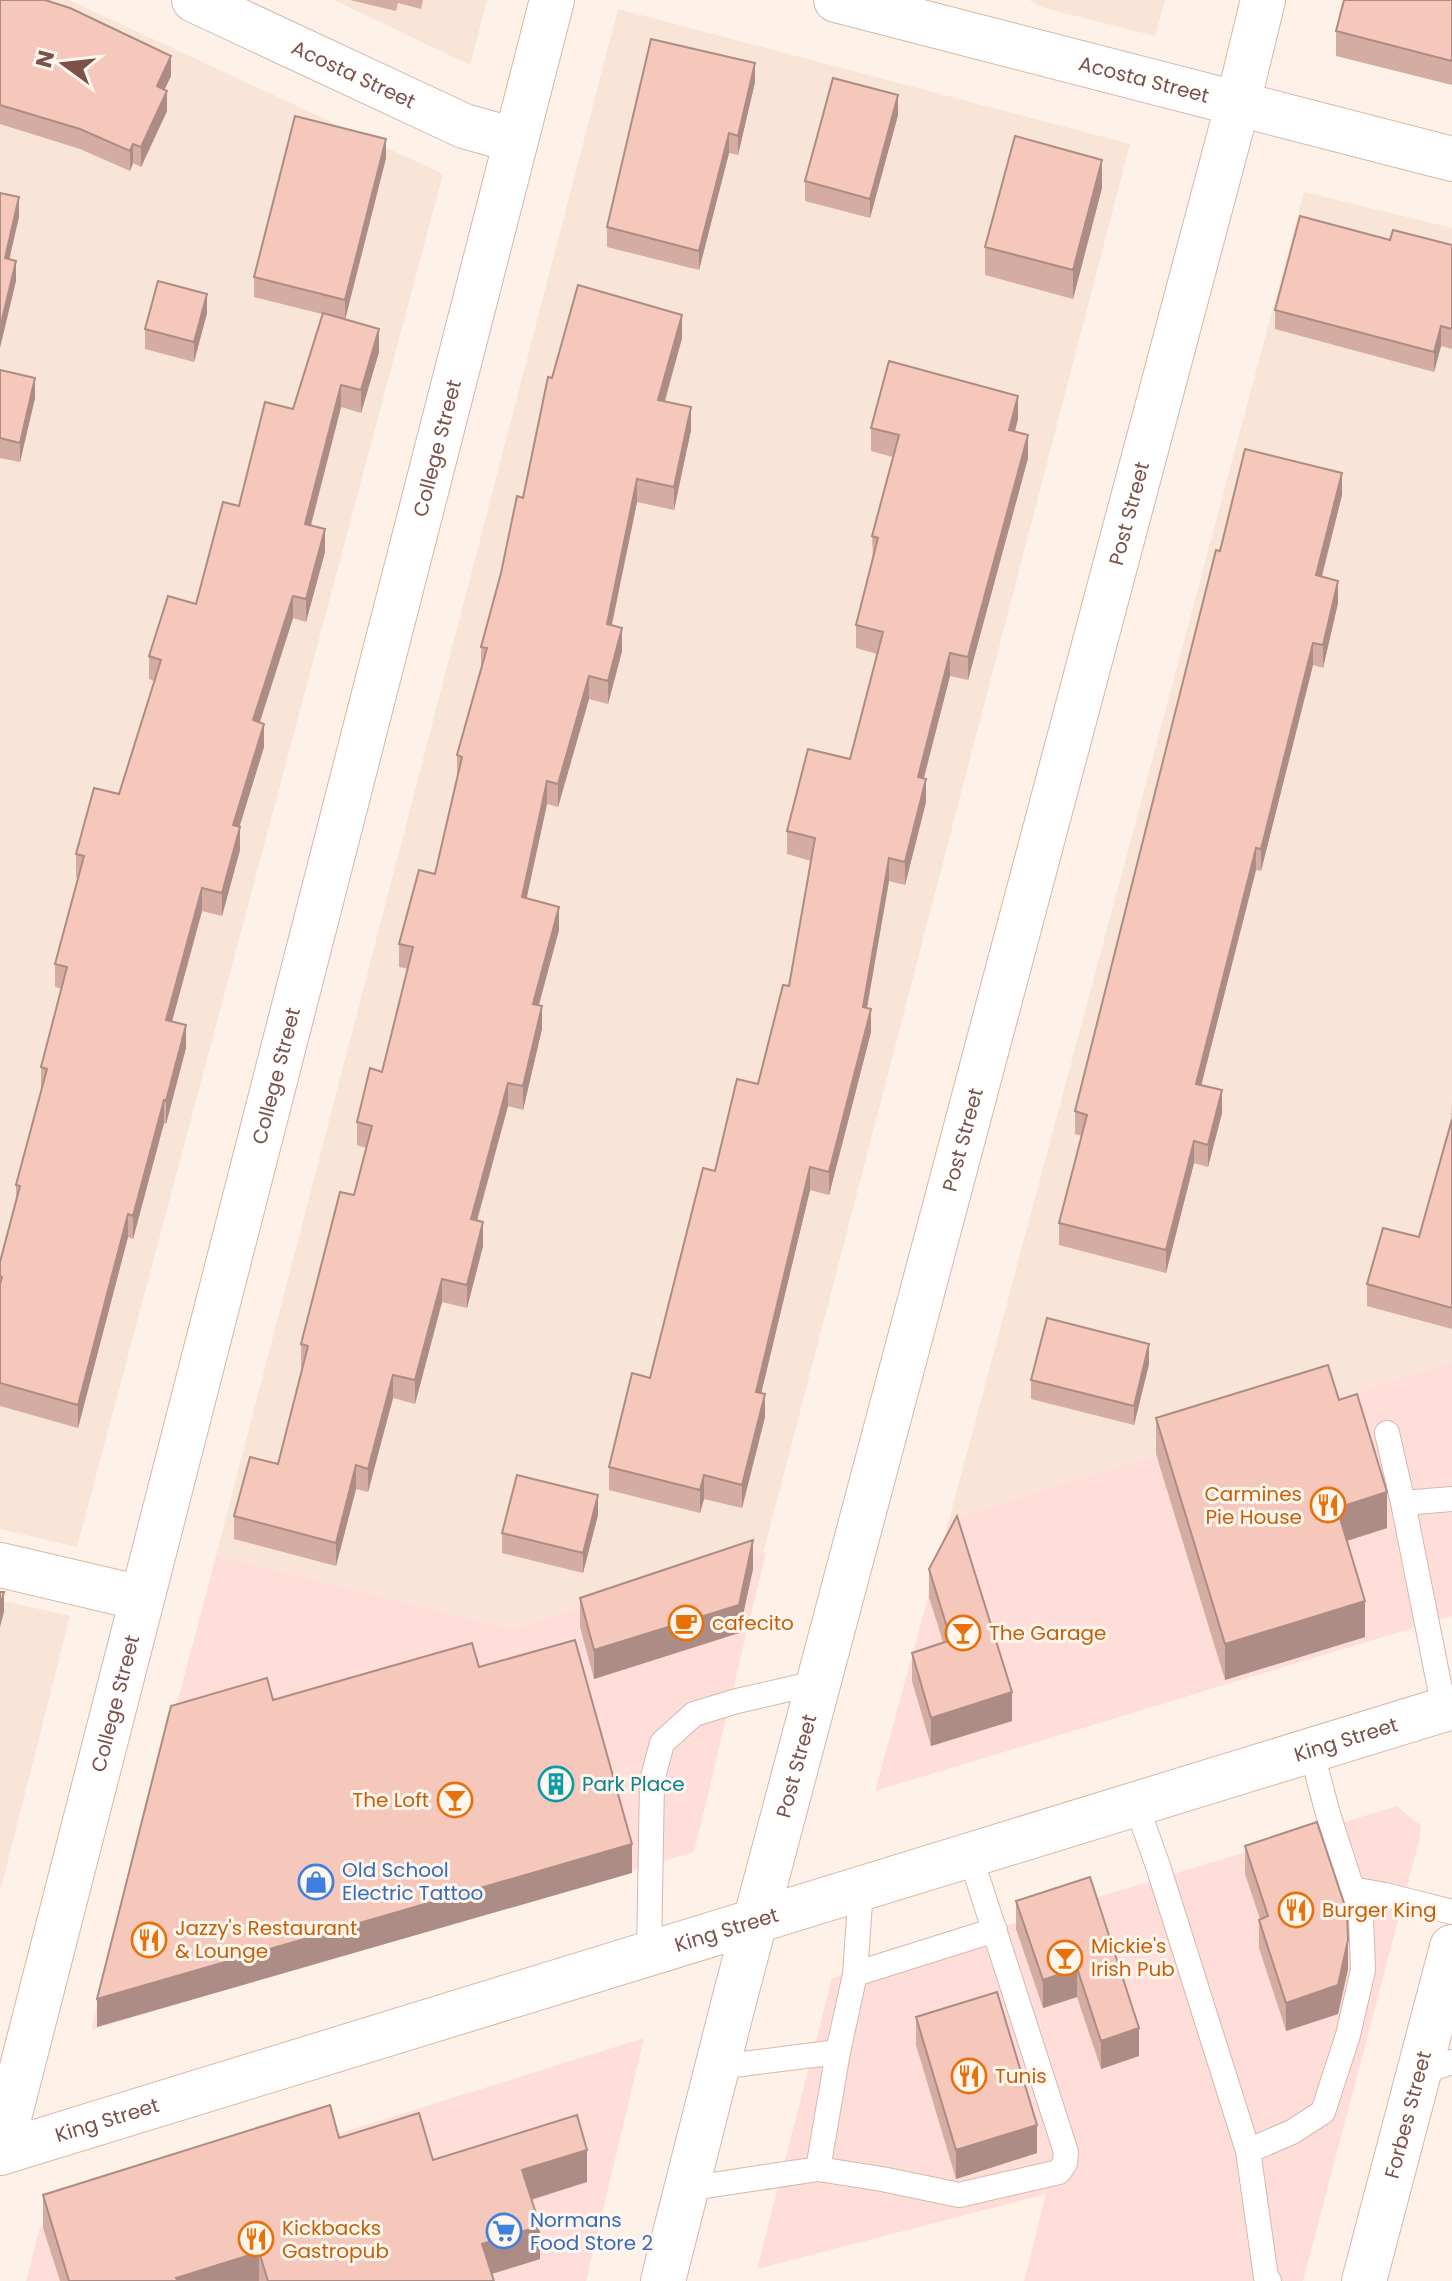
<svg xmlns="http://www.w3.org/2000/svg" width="1452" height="2281" font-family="Poppins,sans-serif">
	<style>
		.residential { fill: #f9e4d8 }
		.commercial { fill: #ffdeda }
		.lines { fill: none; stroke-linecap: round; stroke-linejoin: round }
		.service-casing { stroke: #d4b8ae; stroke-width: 26 }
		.minor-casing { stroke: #d4b8ae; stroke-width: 46 }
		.secondary-casing { stroke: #d8b7ab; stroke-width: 46 }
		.service { stroke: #fff; stroke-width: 24 }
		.minor { stroke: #fff; stroke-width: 44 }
		.secondary { stroke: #fff; stroke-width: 44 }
		.wall { fill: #d4aca2 }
		.shaded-wall { fill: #ac8c84 }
		.building { fill: #f6c8bc; stroke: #ac8c84; stroke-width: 2 }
		.labels { text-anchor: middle; stroke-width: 6; stroke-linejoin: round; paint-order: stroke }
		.street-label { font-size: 20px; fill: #7b5148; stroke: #fff6ef }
		.food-label { font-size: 20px; fill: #c56008; stroke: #fff6ef; text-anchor: start }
		.culture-label { font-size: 20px; fill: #0d838f; stroke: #fff6ef; text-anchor: start }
		.shop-label { font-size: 20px; fill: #366cbe; stroke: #fff6ef; text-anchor: start }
	</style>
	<rect width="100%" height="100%" fill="#fef1e7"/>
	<path class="residential" d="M0,0H69L443,174L77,1547L0,1529Z
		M334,0H487L470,65Z
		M1029,0H1165L1155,36L1044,8Z
		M618,9L1130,144L763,1554L512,1629L216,1556Z
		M1304,192L1452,228V1362L949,1520Z
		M0,1600L70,1616L0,1892Z"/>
	<path class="commercial" d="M1452,1362V1616L875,1791L949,1520Z
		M766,1552L694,1852L91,2030L216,1556L512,1629Z
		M1397,1806L1421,1826L1419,1841L1303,2281H1024L1046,2194L757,2269L832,1978Z
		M644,2038L586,2281H26L40,2227Z"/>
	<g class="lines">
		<g class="service-casing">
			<path id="service" d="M1387,1433L1403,1503
				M1444,1709L1403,1503L1452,1499
				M1136,1804L1158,1866L1248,2151L1266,2277L1269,2281
				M1352,1889L1385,1895L1452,1912
				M649,1954L652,1781L662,1743L694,1714L737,1701L820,1682
				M855,1974L995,1930
				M838,2052L855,1974L861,1888
				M718,2067L838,2052L818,2169
				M1419,2073L1452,2062
				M1248,2151L1292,2132L1323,2112L1348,2035L1363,1970L1361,1917L1328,1814L1311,1750
				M686,2189L818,2169L882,2179L959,2195L1059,2172L1065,2163L1066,2152L970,1855"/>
		</g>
		<g class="minor-casing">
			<g id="minor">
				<path id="s1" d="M194,0L464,126L514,140"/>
				<path id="s2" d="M836,0L1452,159"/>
				<path d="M0,1565L141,1598"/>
				<path id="s3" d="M0,2153L552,0"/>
				<path id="s4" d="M663,2281L735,1997L1238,103L1263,0"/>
				<path id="s5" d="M1364,2281L1452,1947"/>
			</g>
		</g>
		<g class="secondary-casing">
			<g id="secondary">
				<path id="s6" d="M0,2153L1452,1707"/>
			</g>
		</g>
		<use href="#service" class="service"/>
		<use href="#minor" class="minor"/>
		<use href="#secondary" class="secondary"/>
	</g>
	<path class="wall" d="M0,0L171,76L164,89L167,111L141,167L133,163L130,171L80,149L0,124Z
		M350,0H423L421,9L398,3L396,11Z
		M1452,0V85L1336,56V31Z
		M755,82L738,155L729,153L699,270L607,247V227Z
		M898,115L870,218L805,201V181Z
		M386,158L345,320L379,352L361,413L341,407L311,526L325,552L306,622L293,618L260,722L264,747L239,827L240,850L222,916L202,911L172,1022L186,1048L166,1124L164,1123L133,1239L128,1237L78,1428L0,1406V1262L16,1202V1185L41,1090V1067L62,989L55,987V964L78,878L76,877V854L119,794L154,681L149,679V656L196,604L239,506L293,409L322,314L254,297V277Z
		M1102,188L1073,299L985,275V247Z
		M1390,240L1452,245V349L1441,346L1434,372L1275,329V310Z
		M207,313L194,362L145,349V329Z
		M682,338L665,402L691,430L674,510L637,502L612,625L622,651L608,704L589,699L558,807L547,804L526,898L559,930L538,1005L542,1029L523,1110L508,1106L477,1221L483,1246L467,1308L442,1302L415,1404L393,1398L368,1492L356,1489L336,1566L234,1539V1516L278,1464L303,1367H301V1344L354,1195L366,1148L357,1145V1122L382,1072L408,969L399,967V944L435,874L457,779V755L481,668V647L523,498L552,378Z
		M0,370L35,398L20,462L0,458Z
		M1018,419L1015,431L1028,458L968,680L950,676L924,778L926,802L905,885L889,881L867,1008L871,1032L829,1195L810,1190L761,1393L765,1417L742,1508L704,1499L700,1513L609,1490V1467L650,1378L715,1171L758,1084L789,986L811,861L787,854V831L850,759L877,654L856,648V625L873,560L872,536L893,457L871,451V428Z
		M1342,495L1322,577L1338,603L1323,668L1313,665L1261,871L1256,870L1201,1085L1222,1113L1208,1167L1194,1163L1166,1273L1059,1245V1223L1082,1136L1075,1134V1111L1220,551Z
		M1452,1101V1329L1367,1306V1284L1419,1237L1451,1123Z
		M1149,1364L1134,1425L1031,1399V1380Z
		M1339,1400L1387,1528L1347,1541L1365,1637L1225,1680L1156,1454V1418Z
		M598,1515L583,1573L502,1553V1533Z
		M753,1569L739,1633L594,1679L580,1627V1598Z
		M929,1569L1012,1721L931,1746L912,1681V1653L943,1642L929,1597Z
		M1245,1846L1348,1969L1338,2014L1286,2031L1259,1948V1920L1260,1919L1245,1874Z
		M1090,1877L1139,2056L1101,2069L1077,1997L1043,2008L1016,1929V1901Z
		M916,2017L1037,2153L956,2179L916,2045Z
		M339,2138L433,2160L587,2182L532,2200L540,2259L491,2274L494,2281H60L43,2228V2195Z"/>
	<path class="shaded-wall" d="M171,56V76L157,106V86Z
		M755,63V82L738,155V136Z
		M167,91V111L141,167V147Z
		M898,95V115L870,218V199Z
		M729,133V153L699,270V251Z
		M386,139V158L345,320V300Z
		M133,144V163L130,171V151Z
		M1102,160V188L1073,299V270Z
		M19,197V217L5,278V258Z
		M16,261V281L0,348V328Z
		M207,294V313L194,362V342Z
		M682,315V338L658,424V400Z
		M1441,326V346L1434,372V352Z
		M379,329V352L361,413V390Z
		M35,378V398L20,462V443Z
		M341,385V407L305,547V524Z
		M1018,396V419L1009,453V430Z
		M691,407V430L674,510V487Z
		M1028,435V458L968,680V657Z
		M1342,473V495L1316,598V575Z
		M637,479V502L607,647V624Z
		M325,529V552L306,622V599Z
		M1338,581V603L1323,668V645Z
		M293,596V618L253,743V720Z
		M622,628V651L608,704V681Z
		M1313,643V665L1261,871V849Z
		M950,653V676L918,800V777Z
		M589,676V699L558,807V784Z
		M264,724V747L233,848V825Z
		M926,779V802L905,885V862Z
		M547,781V804L522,920V897Z
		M240,827V850L222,916V893Z
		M1256,848V870L1196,1106V1084Z
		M889,858V881L863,1030V1007Z
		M202,888V911L166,1043V1020Z
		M559,907V930L533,1027V1004Z
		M542,1006V1029L523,1110V1086Z
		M871,1009V1032L829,1195V1172Z
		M186,1025V1048L166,1124V1101Z
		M508,1083V1106L471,1242V1219Z
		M1222,1090V1113L1208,1167V1145Z
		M164,1100V1123L133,1239V1216Z
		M1194,1141V1163L1166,1273V1250Z
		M810,1167V1190L756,1415V1392Z
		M128,1214V1237L78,1428V1405Z
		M483,1222V1246L467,1308V1285Z
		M442,1279V1302L415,1404V1380Z
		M1149,1344V1364L1134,1425V1406Z
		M393,1375V1398L368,1492V1469Z
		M765,1394V1417L742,1508V1485Z
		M356,1465V1489L336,1566V1543Z
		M704,1475V1499L700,1513V1490Z
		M1387,1492V1528L1337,1544V1508Z
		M598,1495V1515L583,1573V1553Z
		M753,1540V1569L739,1633L594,1679V1650Z
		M4,1592V1612L0,1627V1607Z
		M1365,1601V1637L1225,1680V1644Z
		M1012,1692V1721L931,1746V1718Z
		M632,1844V1873L97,2027V1999Z
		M1348,1940V1969L1338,2014L1286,2031V2003Z
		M1077,1968V1997L1043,2008V1980Z
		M1139,2028V2056L1101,2069V2041Z
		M1037,2125V2153L956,2179V2150Z
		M587,2150V2182L522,2202V2170Z
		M540,2226V2259L482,2277V2244Z
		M259,2252V2281H176V2278Z"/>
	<path class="building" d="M0,0H45L70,8L171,56L157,86L167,91L141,147L133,144L130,151L80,129L0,105Z
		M1344,0H1452V61L1336,31Z
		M651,39L755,63L738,136L729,133L699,251L607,227Z
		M833,78L898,95L870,199L805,181Z
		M295,116L386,139L345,300L254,277Z
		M1015,136L1102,160L1073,270L985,247Z
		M0,193L19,197L5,258L16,261L0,328Z
		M1300,216L1390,240L1393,230L1452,245V329L1441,326L1434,352L1275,310Z
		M158,281L207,294L194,342L145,329Z
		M578,285L682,315L658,400L691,407L674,487L637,479L607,624L622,628L608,681L589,676L558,784L547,781L522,897L559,907L533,1004L542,1006L523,1086L508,1083L471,1219L483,1222L467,1285L442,1279L415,1380L393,1375L368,1469L356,1465L336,1543L234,1516L250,1457L278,1464L308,1346L301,1344L340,1192L354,1195L372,1126L357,1122L370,1068L382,1072L413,947L399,944L419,870L435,874L462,757L457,755L487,648L481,647L501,573L517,496L523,498L548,377L552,378Z
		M323,313L379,329L361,390L341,385L305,524L325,529L306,599L293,596L253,720L264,724L233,825L240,827L222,893L202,888L166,1020L186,1025L166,1101L164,1100L133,1216L128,1214L78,1405L0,1383V1284L2,1277L0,1276V1262L20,1186L16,1185L47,1069L41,1067L67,967L55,964L84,856L76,854L94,788L119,794L161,660L149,656L168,596L196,604L223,502L239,506L265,402L293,409Z
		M889,361L1018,396L1009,430L1028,435L968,657L950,653L918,777L926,779L905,862L889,858L863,1007L871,1009L829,1172L810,1167L756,1392L765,1394L742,1485L704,1475L700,1490L609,1467L632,1373L650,1378L703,1168L715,1171L737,1079L758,1084L783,985L789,986L815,838L787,831L808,749L850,759L883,632L856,625L878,538L872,536L899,435L871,428Z
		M0,370L35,378L20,443L0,438Z
		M1245,449L1342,473L1316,575L1338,581L1323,645L1313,643L1261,849L1256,848L1196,1084L1222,1090L1208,1145L1194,1141L1166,1250L1059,1223L1087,1115L1075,1111L1216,550L1220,551Z
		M1452,1119V1308L1367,1284L1383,1228L1419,1237Z
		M1047,1318L1149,1344L1134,1406L1031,1380Z
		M1328,1365L1339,1400L1357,1394L1387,1492L1337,1508L1365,1601L1225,1644L1156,1418Z
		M517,1475L598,1495L583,1553L502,1533Z
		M957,1516L1012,1692L931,1718L912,1653L951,1640L929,1569Z
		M753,1540L739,1605L594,1650L580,1598Z
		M0,1592H4L0,1607Z
		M575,1640L632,1844L97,1999L171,1706L267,1678L273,1700L472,1643L479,1667Z
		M1317,1822L1347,1912L1348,1940L1338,1985L1286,2003L1259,1920L1268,1916L1245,1846Z
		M1090,1877L1139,2028L1101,2041L1077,1968L1043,1980L1016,1901Z
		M997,1992L1037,2125L956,2150L916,2017Z
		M330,2105L339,2138L419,2113L433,2160L577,2115L587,2150L522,2170L540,2226L482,2244L494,2281H268L259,2252L176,2278L178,2281H69L43,2195Z"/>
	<defs>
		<g id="restaurant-ring" transform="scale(1.8)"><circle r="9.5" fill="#fff6ef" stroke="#e8710a" stroke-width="1.5"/><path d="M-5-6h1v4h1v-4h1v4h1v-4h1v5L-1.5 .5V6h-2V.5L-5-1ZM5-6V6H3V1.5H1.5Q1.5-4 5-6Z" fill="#e8710a"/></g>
		<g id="cafe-ring" transform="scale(1.8)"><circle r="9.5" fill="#fff6ef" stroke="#e8710a" stroke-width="1.5"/><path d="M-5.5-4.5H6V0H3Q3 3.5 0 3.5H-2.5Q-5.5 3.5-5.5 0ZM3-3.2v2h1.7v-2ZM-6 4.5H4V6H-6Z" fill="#e8710a"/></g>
		<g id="bar-ring" transform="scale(1.8)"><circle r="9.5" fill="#fff6ef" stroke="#e8710a" stroke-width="1.5"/><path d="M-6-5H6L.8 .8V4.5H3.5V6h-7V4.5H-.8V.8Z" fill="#e8710a"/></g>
		<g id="building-ring" transform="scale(1.8)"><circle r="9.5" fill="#fff6ef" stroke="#0f9aa8" stroke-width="1.5"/><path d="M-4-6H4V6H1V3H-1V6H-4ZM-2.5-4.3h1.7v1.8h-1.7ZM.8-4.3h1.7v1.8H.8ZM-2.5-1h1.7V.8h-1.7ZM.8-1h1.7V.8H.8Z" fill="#0f9aa8"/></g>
		<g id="shop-ring" transform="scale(1.8)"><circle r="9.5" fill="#fff6ef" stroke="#3f7fe0" stroke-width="1.5"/><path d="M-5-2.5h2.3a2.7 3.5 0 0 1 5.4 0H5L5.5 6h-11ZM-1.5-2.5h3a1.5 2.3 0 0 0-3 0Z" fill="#3f7fe0"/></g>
		<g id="supermarket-ring" transform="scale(1.8)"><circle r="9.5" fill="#fff6ef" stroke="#3f7fe0" stroke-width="1.5"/><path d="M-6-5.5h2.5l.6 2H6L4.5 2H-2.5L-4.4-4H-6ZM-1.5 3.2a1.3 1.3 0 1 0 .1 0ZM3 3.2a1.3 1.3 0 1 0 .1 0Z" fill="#3f7fe0"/></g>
	</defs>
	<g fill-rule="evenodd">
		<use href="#restaurant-ring" x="1328" y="1505"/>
		<use href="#cafe-ring" x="686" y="1623"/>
		<use href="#bar-ring" x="963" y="1633"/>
		<use href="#building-ring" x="556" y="1784"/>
		<use href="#bar-ring" x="455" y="1800"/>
		<use href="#shop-ring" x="316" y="1882"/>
		<use href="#restaurant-ring" x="1296" y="1910"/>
		<use href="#restaurant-ring" x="149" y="1940"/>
		<use href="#bar-ring" x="1065" y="1958"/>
		<use href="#restaurant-ring" x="969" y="2076"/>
		<use href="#supermarket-ring" x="504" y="2231"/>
		<use href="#restaurant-ring" x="256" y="2239"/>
	</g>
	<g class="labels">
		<g class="street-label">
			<text dy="7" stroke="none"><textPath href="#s1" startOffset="176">Acosta Street</textPath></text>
			<text dy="7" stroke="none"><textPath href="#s2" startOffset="318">Acosta Street</textPath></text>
			<text dy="7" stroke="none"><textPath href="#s3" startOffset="1760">College Street</textPath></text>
			<text dy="7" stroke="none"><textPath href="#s4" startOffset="1828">Post Street</textPath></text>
			<text dy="7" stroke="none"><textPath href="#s3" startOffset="1112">College Street</textPath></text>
			<text dy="7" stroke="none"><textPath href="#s4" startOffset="1180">Post Street</textPath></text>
			<text dy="7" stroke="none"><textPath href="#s3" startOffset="464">College Street</textPath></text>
			<text dy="7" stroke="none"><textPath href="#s6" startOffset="1408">King Street</textPath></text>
			<text dy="7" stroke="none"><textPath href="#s4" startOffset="532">Post Street</textPath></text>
			<text dy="7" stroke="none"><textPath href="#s6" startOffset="760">King Street</textPath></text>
			<text dy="7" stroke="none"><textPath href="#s5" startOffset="172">Forbes Street</textPath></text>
			<text dy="7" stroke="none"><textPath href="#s6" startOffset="112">King Street</textPath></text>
		</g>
		<g class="food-label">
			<text x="1302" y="1501" text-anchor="end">Carmines<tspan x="1302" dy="23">Pie House</tspan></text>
			<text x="712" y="1630">cafecito</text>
			<text x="989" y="1640">The Garage</text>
			<text x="429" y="1807" text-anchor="end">The Loft</text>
			<text x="1322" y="1917">Burger King</text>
			<text x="175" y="1935">Jazzy's Restaurant<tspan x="175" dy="23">&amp; Lounge</tspan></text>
			<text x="1091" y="1953">Mickie's<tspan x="1091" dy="23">Irish Pub</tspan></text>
			<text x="995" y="2083">Tunis</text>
			<text x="282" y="2235">Kickbacks<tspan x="282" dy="23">Gastropub</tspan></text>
		</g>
		<g class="culture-label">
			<text x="582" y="1791">Park Place</text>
		</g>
		<g class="shop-label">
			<text x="342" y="1877">Old School<tspan x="342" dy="23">Electric Tattoo</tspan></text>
			<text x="530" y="2227">Normans<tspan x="530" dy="23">Food Store 2</tspan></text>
		</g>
	</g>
	<g transform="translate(64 64) rotate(285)" stroke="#fff6ef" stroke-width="6" paint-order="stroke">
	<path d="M0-6L14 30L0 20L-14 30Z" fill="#7b5148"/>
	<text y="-12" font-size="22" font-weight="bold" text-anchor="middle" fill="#7b5148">N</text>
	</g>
</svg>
